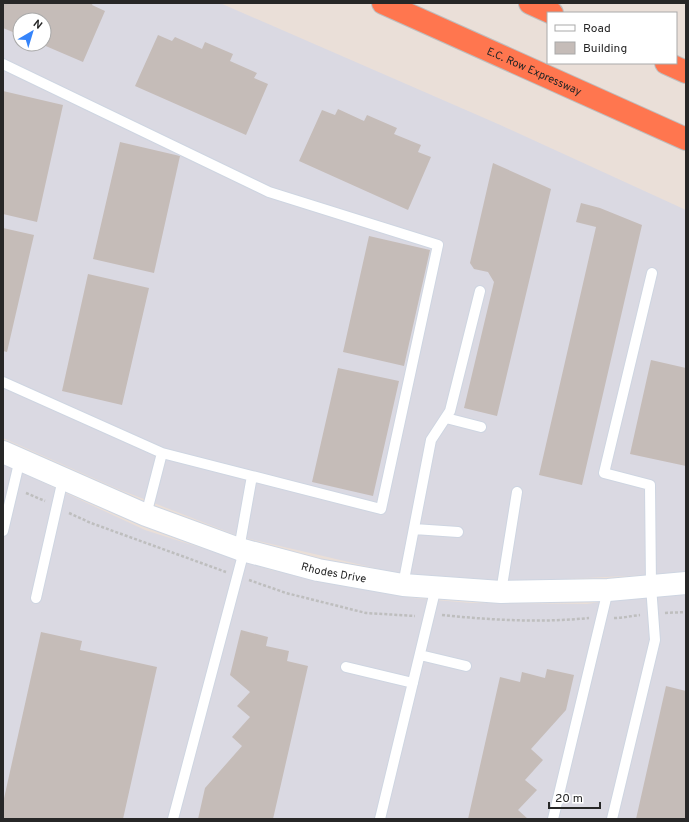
<svg xmlns="http://www.w3.org/2000/svg" width="689" height="822" font-family="Overpass,sans-serif">
	<style>
		.industrial { fill: #dad9e2; fill-rule: evenodd }
		.building { fill: #c5bcb8 }
		.lines { fill: none; stroke-linecap: round; stroke-linejoin: round }
		.lane-casing { stroke: #ced5e1; stroke-width: 12 }
		.secondary-casing { stroke: #ced5e1; stroke-width: 24 }
		.highway-casing { stroke: #bebebe; stroke-width: 24 }
		.path { stroke: #bebebe; stroke-width: 2.5; stroke-dasharray: 3 2; stroke-linecap: butt }
		.lane { stroke: #fff; stroke-width: 10 }
		.secondary { stroke: #fff; stroke-width: 22 }
		.highway { stroke: #ff764f; stroke-width: 22 }
		.labels { text-anchor: middle; stroke-width: 3; stroke-linejoin: round; paint-order: stroke }
		.street-label { font-size: 11px; fill: #272727; stroke: #fff }
	</style>
	<rect width="100%" height="100%" fill="#eadfd8"/>
	<path class="industrial" d="M3,3H220L498,124L686,210V573L525,581L470,580L392,572L241,537L118,489L3,438ZM20,20H44V44H20Z
		M3,464L145,530L270,570L412,598L471,603L587,604L624,598L686,593V819H3Z"/>
	<path class="building" d="M3,3H93L92,5L105,11L83,62L41,44H44V20H20V35L3,28Z
		M158,35L172,41L175,37L202,49L205,42L233,54L230,61L257,73L254,78L268,84L246,135L135,86Z
		M3,91L63,105L37,222L3,214Z
		M338,109L364,121L367,115L397,128L394,134L421,145L418,152L431,157L408,210L299,161L322,110L335,115Z
		M120,142L180,156L154,273L93,259Z
		M493,163L551,189L497,416L464,408L494,282L488,272L474,269L470,263Z
		M581,203L600,208L642,225L582,485L539,475L596,227L576,222Z
		M3,228L34,235L7,352L3,351Z
		M369,236L430,250L404,366L343,352Z
		M88,274L149,288L122,405L62,391Z
		M651,360L686,368V466L630,454Z
		M338,368L399,381L373,496L312,482Z
		M241,630L268,637L266,646L289,651L287,661L308,666L273,819H198L205,788L242,746L232,737L250,717L237,706L250,692L230,675Z
		M41,632L82,641L80,650L157,667L123,819H3V803Z
		M547,669L574,675L566,710L531,749L543,760L525,780L537,790L518,810L528,819H468L500,677L520,682L522,672L545,678Z
		M666,686L686,691V819H636Z"/>
	<g class="lines">
		<g class="lane-casing">
			<path id="lane" d="M3,64L269,192L438,245L381,509L252,476
				M3,382L162,453L252,476L239,549
				M446,418L481,427
				M146,515L162,453
				M414,529L458,532
				M3,531L20,459
				M403,585L431,440L450,411L480,291
				M501,592L517,492
				M36,598L63,479
				M420,655L466,666
				M346,667L413,683
				M173,819L244,551
				M380,819L436,587
				M553,819L608,590
				M612,819L655,640L651,586L650,485L604,473L652,273"/>
		</g>
		<g class="secondary-casing">
			<g id="secondary">
				<path id="s1" d="M3,452L146,515L239,549L318,570L403,585L501,592L608,590L686,583"/>
			</g>
		</g>
		<g class="highway-casing">
			<g id="highway">
				<path id="s2" d="M383,3L686,139"/>
				<path d="M530,3L552,13"/>
				<path d="M666,63L686,72"/>
			</g>
		</g>
		<path class="path" d="M26,493L45,501
			M69,513L91,523L226,572
			M249,580L286,593L366,613L415,616
			M665,613L686,612
			M442,615C491,620 541,623 589,618
			M614,618C623,618 631,616 640,615"/>
		<use href="#lane" class="lane"/>
		<use href="#secondary" class="secondary"/>
		<use href="#highway" class="highway"/>
	</g>
	<g class="labels">
		<g class="street-label">
			<text dy="4" stroke="none"><textPath href="#s2" startOffset="166">E.C. Row Expressway</textPath></text>
			<text dy="4" stroke="none"><textPath href="#s1" startOffset="353">Rhodes Drive</textPath></text>
		</g>
	</g>
	<rect width="689" height="822" fill="none" stroke="#272727" stroke-width="8"/>
	<rect x="547" y="12" width="130" height="52" fill="#ffffff" stroke="#a9a9a9"/>
	<rect x="555" y="25" width="20" height="6" fill="#ffffff" stroke="#a9a9a9"/>
	<text x="583" y="32" font-size="12" fill="#272727">Road</text>
	<rect x="555" y="42" width="20" height="12" fill="#c5bcb8" stroke="#a9a9a9"/>
	<text x="583" y="52" font-size="12" fill="#272727">Building</text>
	<g transform="translate(32 32) rotate(38)"><circle r="19" fill="#ffffff" stroke="#a9a9a9"/>
	<path d="M0-3L7 15L0 10L-7 15Z" fill="#3584fa"/>
	<text y="-6" font-size="11" font-weight="bold" text-anchor="middle" fill="#272727">N</text>
	</g>
	<path d="M549 802v6h51v-6" fill="none" stroke="#272727" stroke-width="2"/>
	<text x="555" y="802" font-size="12" fill="#272727" stroke="#ffffff" stroke-width="3" paint-order="stroke">20 m</text>
</svg>
